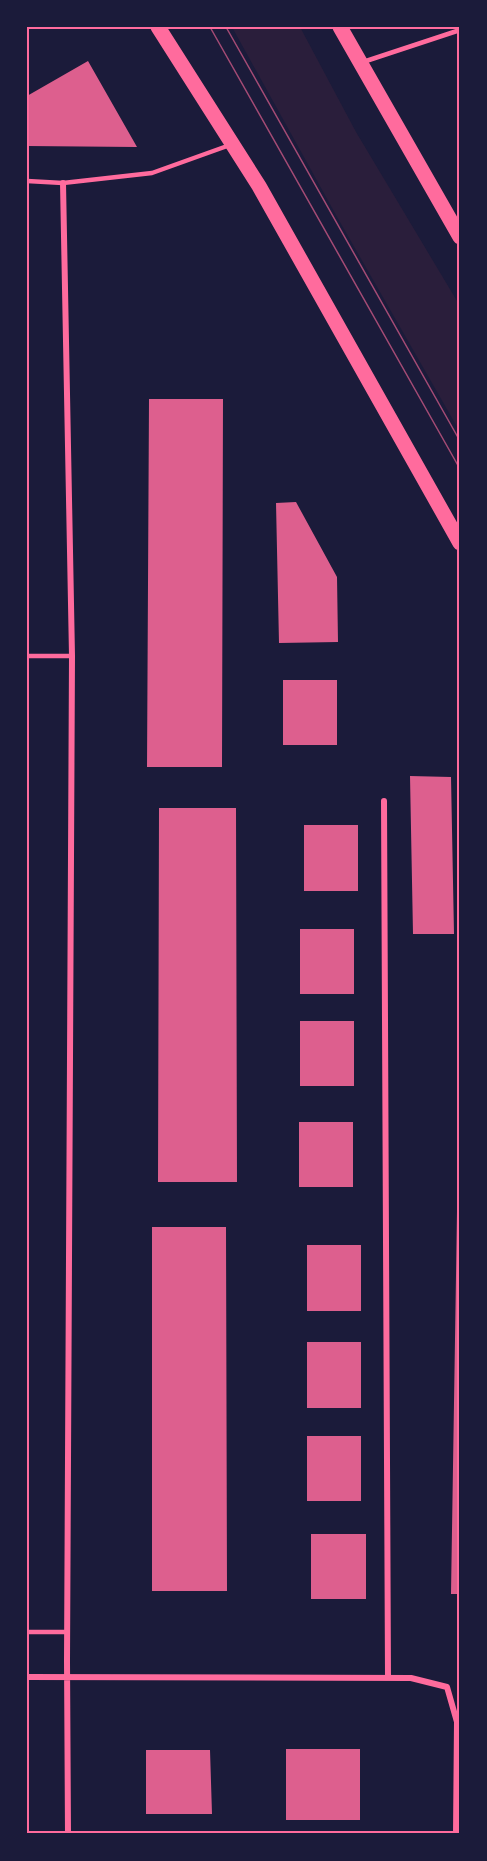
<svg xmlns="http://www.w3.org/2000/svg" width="487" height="1861" font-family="Merriweather,serif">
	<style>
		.green { fill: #2a1e3b }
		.building { fill: #dd5f8e }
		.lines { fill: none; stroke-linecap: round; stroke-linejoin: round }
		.service { stroke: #ff6b9d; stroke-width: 4.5 }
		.minor { stroke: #ff6b9d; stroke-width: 6 }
		.primary { stroke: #ff6b9d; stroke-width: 15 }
		.tram { stroke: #a44b75; stroke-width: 1.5 }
		.neatline { fill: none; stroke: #ff6b9d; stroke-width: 2 }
	</style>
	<rect width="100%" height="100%" fill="#1b1b3a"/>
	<path class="green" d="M232,27H300L356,132L460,306V432L336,215Z"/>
	<path class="building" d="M88,61L137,147L27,146V96Z
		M149,399H223L222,767H147Z
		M296,502L337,577L338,642L279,643L276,503Z
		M283,680H337V745H283Z
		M410,776L451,777L454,934H413Z
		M159,808H236L237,1182H158Z
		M304,825H358V891H304Z
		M300,929H354V994H300Z
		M300,1021H354V1086H300Z
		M299,1122H353V1187H299Z
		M458,1148H460V1594H451Z
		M152,1227H226L227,1591H152Z
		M307,1245H361V1311H307Z
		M307,1342H361V1408H307Z
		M307,1436H361V1501H307Z
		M311,1534H366V1599H311Z
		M286,1749H360V1820H286Z
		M146,1750H210L212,1814H146Z"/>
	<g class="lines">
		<path class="service" d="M363,62L460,30
			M27,181L63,183L152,173L230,145
			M27,656H72
			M27,1632H67"/>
		<path class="minor" d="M63,183L72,656L67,1661L68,1834
			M384,801L388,1678
			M27,1677L411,1678L447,1687L457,1722L456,1834"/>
		<path class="primary" d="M158,27L259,186L460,543
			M340,27L460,237"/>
		<path class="tram" d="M210,27L460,469
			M226,27L460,441"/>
	</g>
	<rect width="487" height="1861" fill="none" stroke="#1b1b3a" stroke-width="57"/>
	<rect x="28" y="28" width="430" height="1804" class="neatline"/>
</svg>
